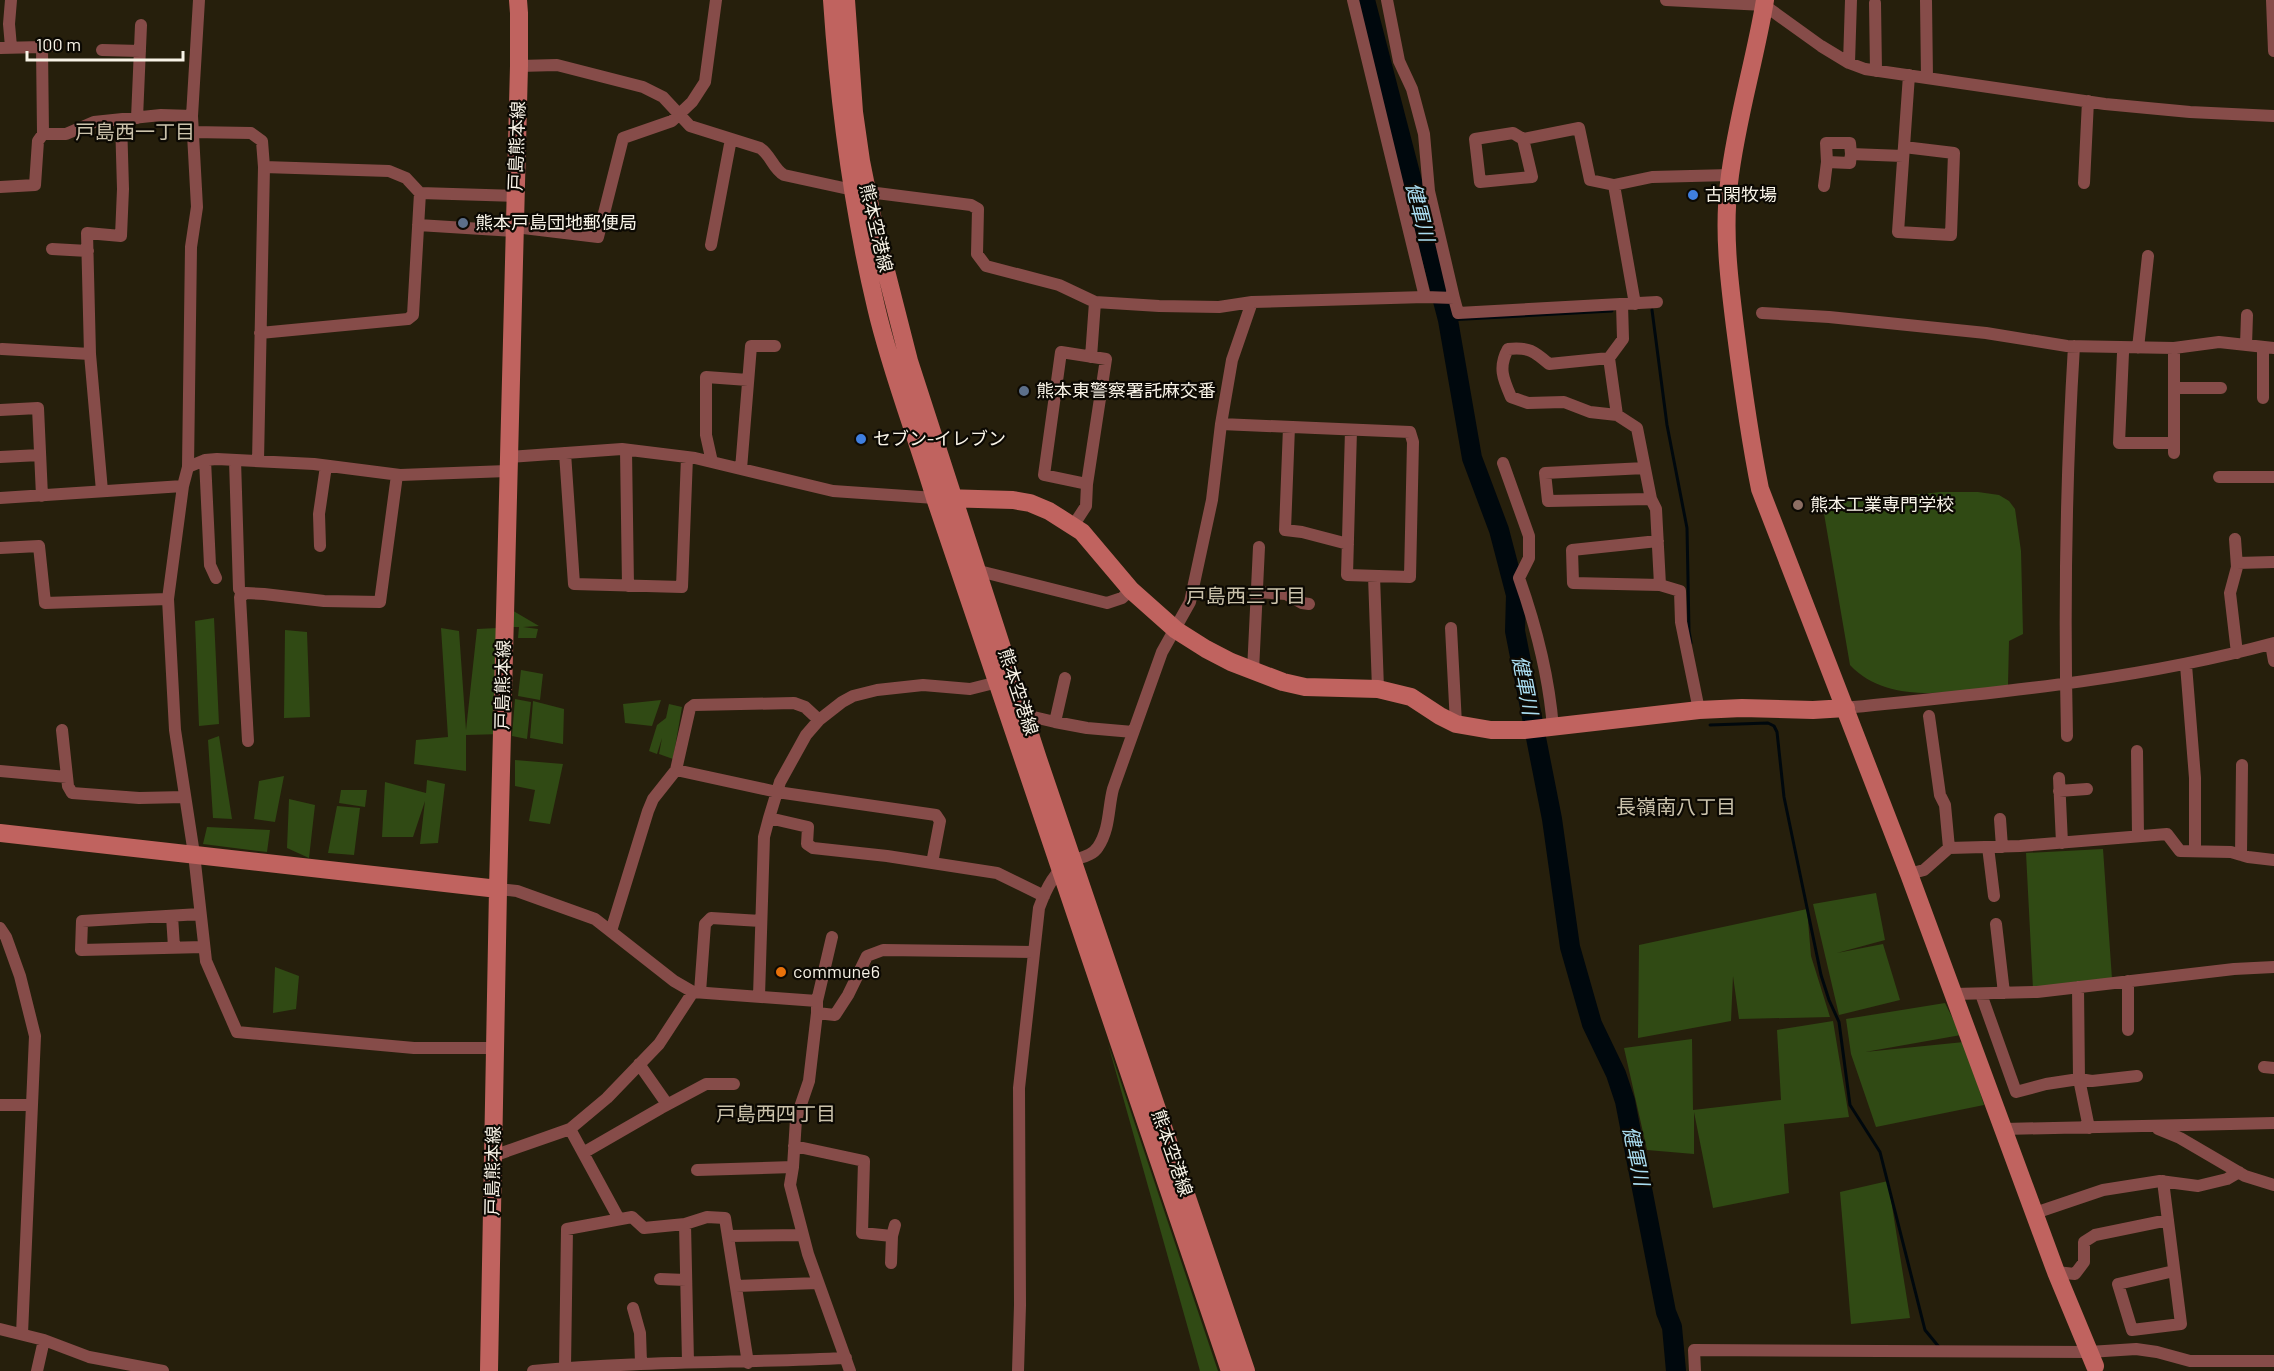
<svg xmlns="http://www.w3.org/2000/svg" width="2274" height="1371" font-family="Barlow,'Noto Sans JP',sans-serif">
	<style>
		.green { fill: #304a14 }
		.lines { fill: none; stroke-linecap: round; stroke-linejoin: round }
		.stream { stroke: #00080d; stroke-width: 3 }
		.river { stroke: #00080d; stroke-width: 20 }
		.street { stroke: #864c49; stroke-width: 12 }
		.secondary { stroke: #c0635f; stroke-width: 18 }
		.shop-dot { fill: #3f7fe0; stroke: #0c0903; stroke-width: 2 }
		.service-dot { fill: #5c6f8a; stroke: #0c0903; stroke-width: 2 }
		.education-dot { fill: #8d6e63; stroke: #0c0903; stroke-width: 2 }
		.food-dot { fill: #e8710a; stroke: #0c0903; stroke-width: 2 }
		.labels { text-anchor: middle; stroke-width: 4.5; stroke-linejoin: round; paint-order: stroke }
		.street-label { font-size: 18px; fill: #f8f3e7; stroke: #0c0903 }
		.poi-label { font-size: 18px; fill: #f8f3e7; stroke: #0c0903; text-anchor: start }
		.neighbourhood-label { font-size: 20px; fill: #cbc2ab; stroke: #0c0903 }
		.water-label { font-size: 20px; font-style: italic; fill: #aaddf1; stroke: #0c0903 }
	</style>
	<rect width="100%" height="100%" fill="#261f0c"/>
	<path class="green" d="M1940,492H1978L1999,495L2009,501L2015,509L2021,551L2023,634L2009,641L2008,685L2003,687C1954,691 1888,706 1850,665L1822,502C1861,497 1901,497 1940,492Z
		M510,609L539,626L523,627L538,629L536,638H518L519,627H509Z
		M214,618L219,724L199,726L195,621Z
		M441,628L459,631L466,730L477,629L498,628L502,734L466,735V771L414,764L416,740L448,737Z
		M285,630L307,632L310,717L284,718Z
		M521,670L543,674L540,700L518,696Z
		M515,699L531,702L527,739L512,736Z
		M661,700L652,726L625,723L623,704Z
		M533,701L564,709L563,744L530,738Z
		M669,704L682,707L673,759L659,754L662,738L657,754L649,751L657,725L666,718Z
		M219,736L232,819L213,818L208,740Z
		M515,760L563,764L550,824L529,821L535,790L515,786Z
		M284,776L275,822L254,819L259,781Z
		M427,780L445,784L438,843L420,844L425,801L413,837H382L385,782L426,793Z
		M341,790H367L365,807L339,803Z
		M289,799L315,805L309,858L287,848Z
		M337,806L360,808L354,855L328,853Z
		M207,827L270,830L267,852L203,844Z
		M2103,849L2112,979L2033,989L2026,853Z
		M1876,893L1885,940L1837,953L1883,944L1900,1000L1839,1015L1813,904Z
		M1807,909L1811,956L1830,1017L1739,1019L1733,976L1731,1021L1638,1038L1639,945Z
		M275,967L299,976L296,1009L273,1013Z
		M1945,1003L1961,1035L1865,1052L1964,1042L1984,1105L1876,1127L1851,1054L1846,1019Z
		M1833,1021L1849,1117L1784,1124L1789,1193L1713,1208L1694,1112V1154L1647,1150L1624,1048L1692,1039L1693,1110L1781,1100L1777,1030Z
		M1108,1044L1218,1371H1200Z
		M1888,1181L1910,1318L1851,1324L1840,1192Z"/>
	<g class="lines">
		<path class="stream" d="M1652,310L1667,425L1687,528L1689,631L1691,643
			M1448,320L1612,311
			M1710,725L1768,723L1774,726L1777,732L1784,797L1821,975L1829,1000L1839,1022L1850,1105L1880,1152L1925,1330L1939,1347"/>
		<path class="river" d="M1365,0L1448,320L1472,458L1499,530L1516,595L1515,631L1552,819L1570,947L1592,1024L1616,1074L1625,1101L1666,1312L1672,1327L1676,1371"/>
		<path class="street" d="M11,0L9,24L11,47
			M199,0L192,116L197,207L191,247L188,467L183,486L168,599L175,730L194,854L206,961L237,1032L414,1048H496
			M1353,0L1425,297
			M1387,0L1399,61L1412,89L1424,134L1429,191L1454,298
			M1666,0L1764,5L1821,46L1849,63L1865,69L2105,104L2190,112L2274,116
			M2272,0L2274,51
			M1926,1L1927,78
			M1875,3L1876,71
			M53,45L42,47L43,134H66L94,122L161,115L192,116
			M0,48L42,47
			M102,50L140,51
			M1849,63L1851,0
			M519,66L557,65L643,87L663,97L690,126L760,148C771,155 773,169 784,175L853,190L971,205L978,209L977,254L986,266L1059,285L1095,302L1159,306L1219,307L1252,302L1425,297L1454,298L1458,313L1657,302
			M137,118L141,25
			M192,132L251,133L262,141L264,167L258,461
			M1523,139L1532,177L1480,182L1475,139L1513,133L1523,139L1579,128L1590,180L1614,185L1652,177L1730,175
			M1904,147L1954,153L1951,235L1898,232L1909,75
			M1851,154L1850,143H1826L1827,162L1850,163L1851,154L1903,156
			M264,167L389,171L406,178L420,193L515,196
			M2084,183L2088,101
			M1614,185L1635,304
			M1824,186L1827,162
			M0,187L35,185L38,141L43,134
			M418,225L515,231
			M515,227L598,237L623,138L672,121L692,102L705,82L716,0
			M711,245L731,139
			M52,249L88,251
			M1622,304L1623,339L1609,358L1549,364C1534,351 1529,347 1508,349C1498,367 1503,379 1511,397L1528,403L1564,402L1590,412L1617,415L1637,428L1651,499L1656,509L1660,585L1680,591L1681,622L1699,710
			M1762,313L1829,317L1986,333L2067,346L2174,348L2219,342L2274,348
			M260,333L408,319L413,315L420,193
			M2246,345L2247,315
			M2138,348L2148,256
			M2174,348V453
			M2,349L90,354
			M2123,353L2119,443H2174
			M1091,357L1095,302
			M1609,358L1617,415
			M2174,388H2221
			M2263,398V347
			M0,410L38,408L42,496
			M1221,424C1284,427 1347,429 1410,432L1413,442L1410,577L1347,575L1351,430
			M1289,427L1285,530L1302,532L1348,544
			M626,450L628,586
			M565,453L574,584L682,587L687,457
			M0,457L40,455
			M509,457L622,449L695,458L833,491L935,498
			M205,460L210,565L216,578
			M235,460L239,589L243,595
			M712,462L706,435V377L748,380
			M1503,463L1529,536V558L1519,578C1536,626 1549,677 1553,728
			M188,467L205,460L217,459L314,464L400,475L507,471
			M1645,468L1545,473L1548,501L1651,499
			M741,469L751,346H775
			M2219,477H2274
			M102,491L90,354L87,233L121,236L123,189L121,120
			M0,498L183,486
			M1073,526L1086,506L1087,484L1044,475L1061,352L1106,359L1087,484
			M2235,539L2237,567L2230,593L2237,653
			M1658,541L1572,550L1573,583L1660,585
			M320,546L319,514L326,466
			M0,548L39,546L45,603L168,599
			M2237,563L2274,562
			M979,571L1107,603L1122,598L1131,590
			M1374,576L1378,689
			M1257,592L1286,594L1302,603L1309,604
			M1451,628L1456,724
			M2271,644L2274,661
			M2186,665L2195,778V851
			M1253,671L1259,547
			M1846,708C1991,693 2133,681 2274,643
			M1025,715L1055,722L1065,678
			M1929,716L1940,795L1945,805L1949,848
			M1055,722L1087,728L1133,732
			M62,730L68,786L72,793L139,798L185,797
			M2067,736C2064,606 2066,476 2074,346
			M248,741L240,597L246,593L264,594L324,601L380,602L397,475
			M2137,751L2138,836
			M676,770L777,792L936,815L940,821L932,863
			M0,771L67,777
			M2059,778L2062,843
			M2059,791L2087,789
			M769,818L780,782L806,735L819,720L842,702L853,696L877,690L923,685L970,689L998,682
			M2000,819L2002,847
			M1988,847L1994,896
			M2241,855L2242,765
			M1909,874L1924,870L1949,848L2020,846L2167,834L2180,851L2231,852L2248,857L2274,860
			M498,889L517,891L595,919L674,981L693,992L817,1001V1013L835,1015L848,995L867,956L883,950L1033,952
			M200,914L82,921L81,950L204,947
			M172,916L174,947
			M1996,924L2004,993
			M0,928L6,937L20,976L35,1036L22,1334
			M611,931L648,811L653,799L676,770L690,708L694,705L794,703L805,707L819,720
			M2128,981V1030
			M2078,987L2079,1079L2089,1128
			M700,992L705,924L711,918L761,921
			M1954,994L2037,992L2234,969L2274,967
			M1981,994L2016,1092L2046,1084L2079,1079L2092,1081L2137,1076
			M759,996L764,837L769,818L808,827L807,844L813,848L887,856L997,873L1044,896
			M817,1001L832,937
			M639,1064L667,1104
			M2264,1067L2274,1068
			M0,1105H31
			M570,1129L619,1219
			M2004,1129L2274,1123
			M2158,1129L2180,1138L2245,1176L2274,1185
			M794,1146L864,1161L862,1233L892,1236
			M583,1153L661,1108L706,1084H734
			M493,1156L570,1129L607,1098L659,1044L693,992
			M793,1167L790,1185L808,1254L850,1371
			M697,1170L793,1167L796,1119L809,1081L817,1013
			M2163,1181L2181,1324L2132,1330L2118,1284L2174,1271
			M2035,1213L2103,1190L2160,1181L2198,1186L2227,1179L2239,1172
			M685,1224L688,1362
			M728,1236L803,1235
			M891,1263L892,1236L895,1225
			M2056,1272L2075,1274L2084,1262V1242L2095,1235L2168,1220
			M660,1279L686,1280
			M736,1286L818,1283
			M633,1308L640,1333L641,1363
			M0,1329L44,1340L89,1357L163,1371
			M565,1368L567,1229L632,1217L644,1228L685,1224L707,1217L725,1218L748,1363
			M37,1371L44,1340
			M533,1371C637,1361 741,1363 846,1358
			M1018,1371L1020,1305L1019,1088L1039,908C1046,889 1055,869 1074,860C1083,857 1093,855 1098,847C1110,829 1108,808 1113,789L1162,652L1190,602L1212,500L1221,424L1232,360L1252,302
			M1695,1371L1694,1350L2089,1352L2136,1349L2157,1352L2190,1361H2274"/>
		<path class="secondary" d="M832,0C839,103 852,206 876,307C891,372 916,434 935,498L1230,1371
			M846,0L854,112L861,161L872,216L909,361L1038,759L1246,1371
			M1765,0C1755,61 1736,121 1729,183C1723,231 1729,279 1735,327C1742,382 1749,435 1760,489L1909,874L2056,1272L2095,1366
			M943,498L1013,500L1030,503L1049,511L1082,532L1131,590L1176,630L1206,649L1231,662L1283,682L1305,687L1378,689L1411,697L1440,716L1456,724L1491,730H1524L1699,710L1742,708L1813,710L1846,708
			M0,833L498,889
			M489,1371L498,889L519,66V13L518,0"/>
	</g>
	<g class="shop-dot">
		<circle cx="1693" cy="195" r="6"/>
		<circle cx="861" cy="439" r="6"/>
	</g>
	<g class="service-dot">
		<circle cx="463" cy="223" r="6"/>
		<circle cx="1024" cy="391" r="6"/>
	</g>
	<circle class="education-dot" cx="1798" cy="505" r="6"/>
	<circle class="food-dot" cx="781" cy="972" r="6"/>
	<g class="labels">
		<g class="street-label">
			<text transform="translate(517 146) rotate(-88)" y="6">戸島熊本線</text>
			<text transform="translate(876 228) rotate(77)" y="6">熊本空港線</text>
			<text transform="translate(503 685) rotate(-89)" y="6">戸島熊本線</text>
			<text transform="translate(1018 692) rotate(72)" y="6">熊本空港線</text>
			<text transform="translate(1172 1153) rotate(71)" y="6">熊本空港線</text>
			<text transform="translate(493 1171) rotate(-89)" y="6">戸島熊本線</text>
		</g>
		<g class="poi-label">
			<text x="1705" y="201">古閑牧場</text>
			<text x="475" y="229">熊本戸島団地郵便局</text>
			<text x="1036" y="397">熊本東警察署託麻交番</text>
			<text x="873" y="445">セブン-イレブン</text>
			<text x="1810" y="511">熊本工業専門学校</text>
			<text x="793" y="978">commune6</text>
		</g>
		<g class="neighbourhood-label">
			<text x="135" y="139">戸島西一丁目</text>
			<text x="1246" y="603">戸島西三丁目</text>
			<text x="1676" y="814">長嶺南八丁目</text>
			<text x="776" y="1121">戸島西四丁目</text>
		</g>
		<g class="water-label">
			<text transform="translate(1420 212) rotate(76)" y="7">健軍川</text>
			<text transform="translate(1525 685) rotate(79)" y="7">健軍川</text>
			<text transform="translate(1636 1156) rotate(78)" y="7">健軍川</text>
		</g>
	</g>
	<path d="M27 51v9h156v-9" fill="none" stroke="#f8f3e7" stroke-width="3"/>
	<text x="36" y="51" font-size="18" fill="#f8f3e7" stroke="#0c0903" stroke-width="4.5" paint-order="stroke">100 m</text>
</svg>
